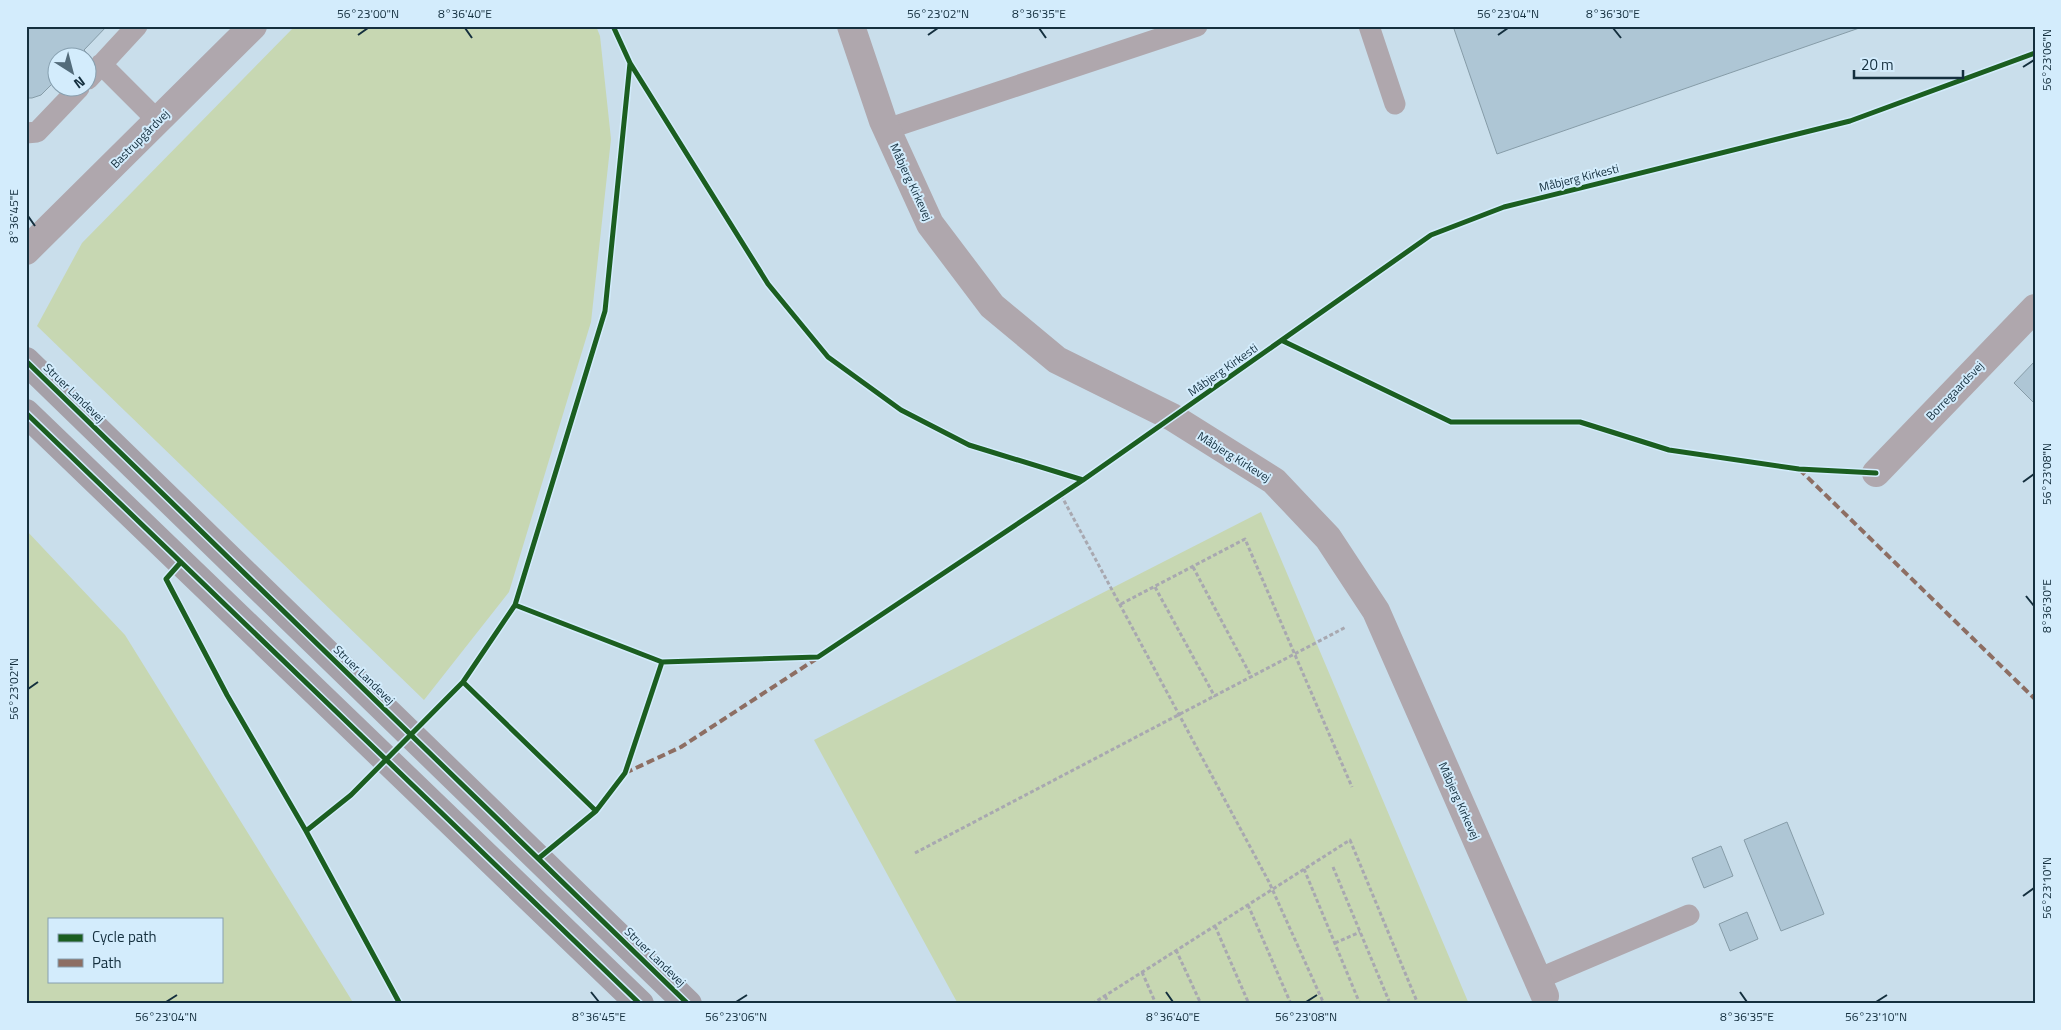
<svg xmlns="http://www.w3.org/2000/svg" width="2061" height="1030" font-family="'Titillium Web',sans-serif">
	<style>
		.green { fill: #c7d7b2; fill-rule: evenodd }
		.building { fill: #aec6d5; stroke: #869ca8 }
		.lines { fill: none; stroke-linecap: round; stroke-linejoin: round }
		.path { stroke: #a8a8b0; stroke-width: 3; stroke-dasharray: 4 2.5; stroke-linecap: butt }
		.service { stroke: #afa7ad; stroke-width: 21 }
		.minor { stroke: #afa7ad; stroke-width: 28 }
		.tertiary { stroke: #afa7ad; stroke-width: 28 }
		.primary { stroke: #a5a0a8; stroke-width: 28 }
		.quiet { stroke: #8d6e63; stroke-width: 4; stroke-dasharray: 8 4; stroke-linecap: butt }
		.cycleway-casing { stroke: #d3ecfc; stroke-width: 8 }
		.cycleway { stroke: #1b5e20; stroke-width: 5 }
		.ticks { fill: none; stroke: #142f3e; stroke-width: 2 }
		.labels { text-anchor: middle; stroke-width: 4; stroke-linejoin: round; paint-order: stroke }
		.street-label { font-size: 12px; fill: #142f3e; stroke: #d3ecfc }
		.neatline { fill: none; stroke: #142f3e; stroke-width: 2 }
		.ticks-label { font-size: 12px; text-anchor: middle; fill: #142f3e }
	</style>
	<rect width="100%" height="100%" fill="#c9deeb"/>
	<path class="green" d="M295,26H596L600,36L611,139L591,322L509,592L424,700L37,326L82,243Z
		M1261,512L1469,1004H958L814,740Z
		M26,530L125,635L354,1004H26ZM49,919H221V981H49Z"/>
	<path class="building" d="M26,26H107L84,50L91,57L88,60V58H58V78L41,95L32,98H26Z
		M1453,26H1865L1497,154Z
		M2035,361V404L2014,383Z
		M1787,822L1824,914L1781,931L1744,840Z
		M1721,846L1733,876L1704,888L1692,858Z
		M1747,912L1758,939L1730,951L1719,924Z"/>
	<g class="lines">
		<path class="path" d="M1061,495L1269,882L1324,1004
			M1193,567L1252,678
			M1155,587L1215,697
			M1121,604L1245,539L1352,787
			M915,853L1346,627
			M1333,867L1389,1001
			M1304,869L1360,1004
			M1248,905L1291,1004
			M1215,926L1249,1004
			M1335,943L1360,932
			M1176,950L1201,1004
			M1142,972L1156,1004
			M1105,996L1109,1004
			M1092,1004L1350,840L1418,1004"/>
		<path class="service" d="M1369,26L1395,104
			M101,64L158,121
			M88,79L137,26
			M887,129L1197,26
			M26,133L37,132L79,88
			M1538,979L1689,915"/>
		<path class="minor" d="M851,26L883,121L930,224L992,306L1057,360L1172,417L1274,481L1328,538L1376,611L1545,996
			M1876,473L2035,308"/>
		<path class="tertiary" d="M26,251L253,26"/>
		<path class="primary" d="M26,361L688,1004
			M26,413L640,1004"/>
		<path class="quiet" d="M1799,469L2035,699
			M625,773L681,747L816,659"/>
		<g class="cycleway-casing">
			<path id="cycleway" d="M630,63L768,284L828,357L901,410L969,445L1083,480
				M1283,341L1451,422H1580L1669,450L1799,469L1876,473
				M26,361L688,1004
				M26,413L640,1004
				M181,562L166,579L227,695L306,831
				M515,605L662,662L818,657L1083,480L1431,235L1504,207L1850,121L2035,53
				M596,811L463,682L515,605L605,311L630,63L613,26
				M539,858L596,811L625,773L662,662
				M400,1004L306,831L351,795L463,682"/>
		</g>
		<use href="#cycleway" class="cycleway"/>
	</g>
	<path class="ticks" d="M465,28L472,38M1039,28L1046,38M1613,28L1621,38M358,35L368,28M928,35L938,28M1498,35L1508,28M2023,67L2034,60M28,216L35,226M2023,482L2034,474M2026,596L2034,606M28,689L38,682M2023,896L2034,888M591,992L599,1002M1166,992L1173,1002M1740,992L1747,1002M166,1002L177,995M736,1002L747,995M1306,1002L1317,995M1876,1002L1887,995"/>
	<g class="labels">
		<g class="street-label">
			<text transform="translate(140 139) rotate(-45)" y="4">Bastrupgårdvej</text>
			<text transform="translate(1579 178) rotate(-14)" y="4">Måbjerg Kirkesti</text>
			<text transform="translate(911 182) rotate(65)" y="4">Måbjerg Kirkevej</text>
			<text transform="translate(1223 370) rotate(-35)" y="4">Måbjerg Kirkesti</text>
			<text transform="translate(1955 391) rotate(-46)" y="4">Borregaardsvej</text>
			<text transform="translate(74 393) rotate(44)" y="4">Struer Landevej</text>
			<text transform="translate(1234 457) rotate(32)" y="4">Måbjerg Kirkevej</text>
			<text transform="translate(364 675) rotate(44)" y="4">Struer Landevej</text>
			<text transform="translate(1459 801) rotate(66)" y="4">Måbjerg Kirkevej</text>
			<text transform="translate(655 957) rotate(44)" y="4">Struer Landevej</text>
		</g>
	</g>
	<rect width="2061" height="1030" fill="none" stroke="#d3ecfc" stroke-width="55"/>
	<rect x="48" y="918" width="175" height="65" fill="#d3ecfc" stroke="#87a0b0"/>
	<rect x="58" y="934" width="25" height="8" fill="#1b5e20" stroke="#87a0b0"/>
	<text x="92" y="942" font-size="15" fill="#142f3e">Cycle path</text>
	<rect x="58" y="959" width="25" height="8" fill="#8d6e63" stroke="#87a0b0"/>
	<text x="92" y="968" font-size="15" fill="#142f3e">Path</text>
	<g transform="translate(72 72) rotate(144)"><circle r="24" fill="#d3ecfc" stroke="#87a0b0"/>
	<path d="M0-4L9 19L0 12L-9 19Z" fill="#536c7b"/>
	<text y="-8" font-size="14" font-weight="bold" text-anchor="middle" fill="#142f3e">N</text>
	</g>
	<path d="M1854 70v8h109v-8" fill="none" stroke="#142f3e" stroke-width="2.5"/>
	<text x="1861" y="70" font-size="15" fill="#142f3e" stroke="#d3ecfc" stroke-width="4" paint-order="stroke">20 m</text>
	<rect x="28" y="28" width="2006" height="974" class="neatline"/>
	<g class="ticks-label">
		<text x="368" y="18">56°23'00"N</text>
		<text x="465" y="18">8°36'40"E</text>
		<text x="938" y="18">56°23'02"N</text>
		<text x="1039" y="18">8°36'35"E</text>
		<text x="1508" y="18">56°23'04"N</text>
		<text x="1613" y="18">8°36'30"E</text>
		<text transform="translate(2047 60) rotate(-90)" y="4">56°23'06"N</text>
		<text transform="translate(14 216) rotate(-90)" y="4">8°36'45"E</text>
		<text transform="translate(2047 474) rotate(-90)" y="4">56°23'08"N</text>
		<text transform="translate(2047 606) rotate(-90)" y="4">8°36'30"E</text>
		<text transform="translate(14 689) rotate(-90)" y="4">56°23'02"N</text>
		<text transform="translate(2047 888) rotate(-90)" y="4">56°23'10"N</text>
		<text x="166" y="1021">56°23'04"N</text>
		<text x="599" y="1021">8°36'45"E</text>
		<text x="736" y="1021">56°23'06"N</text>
		<text x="1173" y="1021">8°36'40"E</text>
		<text x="1306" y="1021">56°23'08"N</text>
		<text x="1747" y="1021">8°36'35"E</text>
		<text x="1876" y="1021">56°23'10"N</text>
	</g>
</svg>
